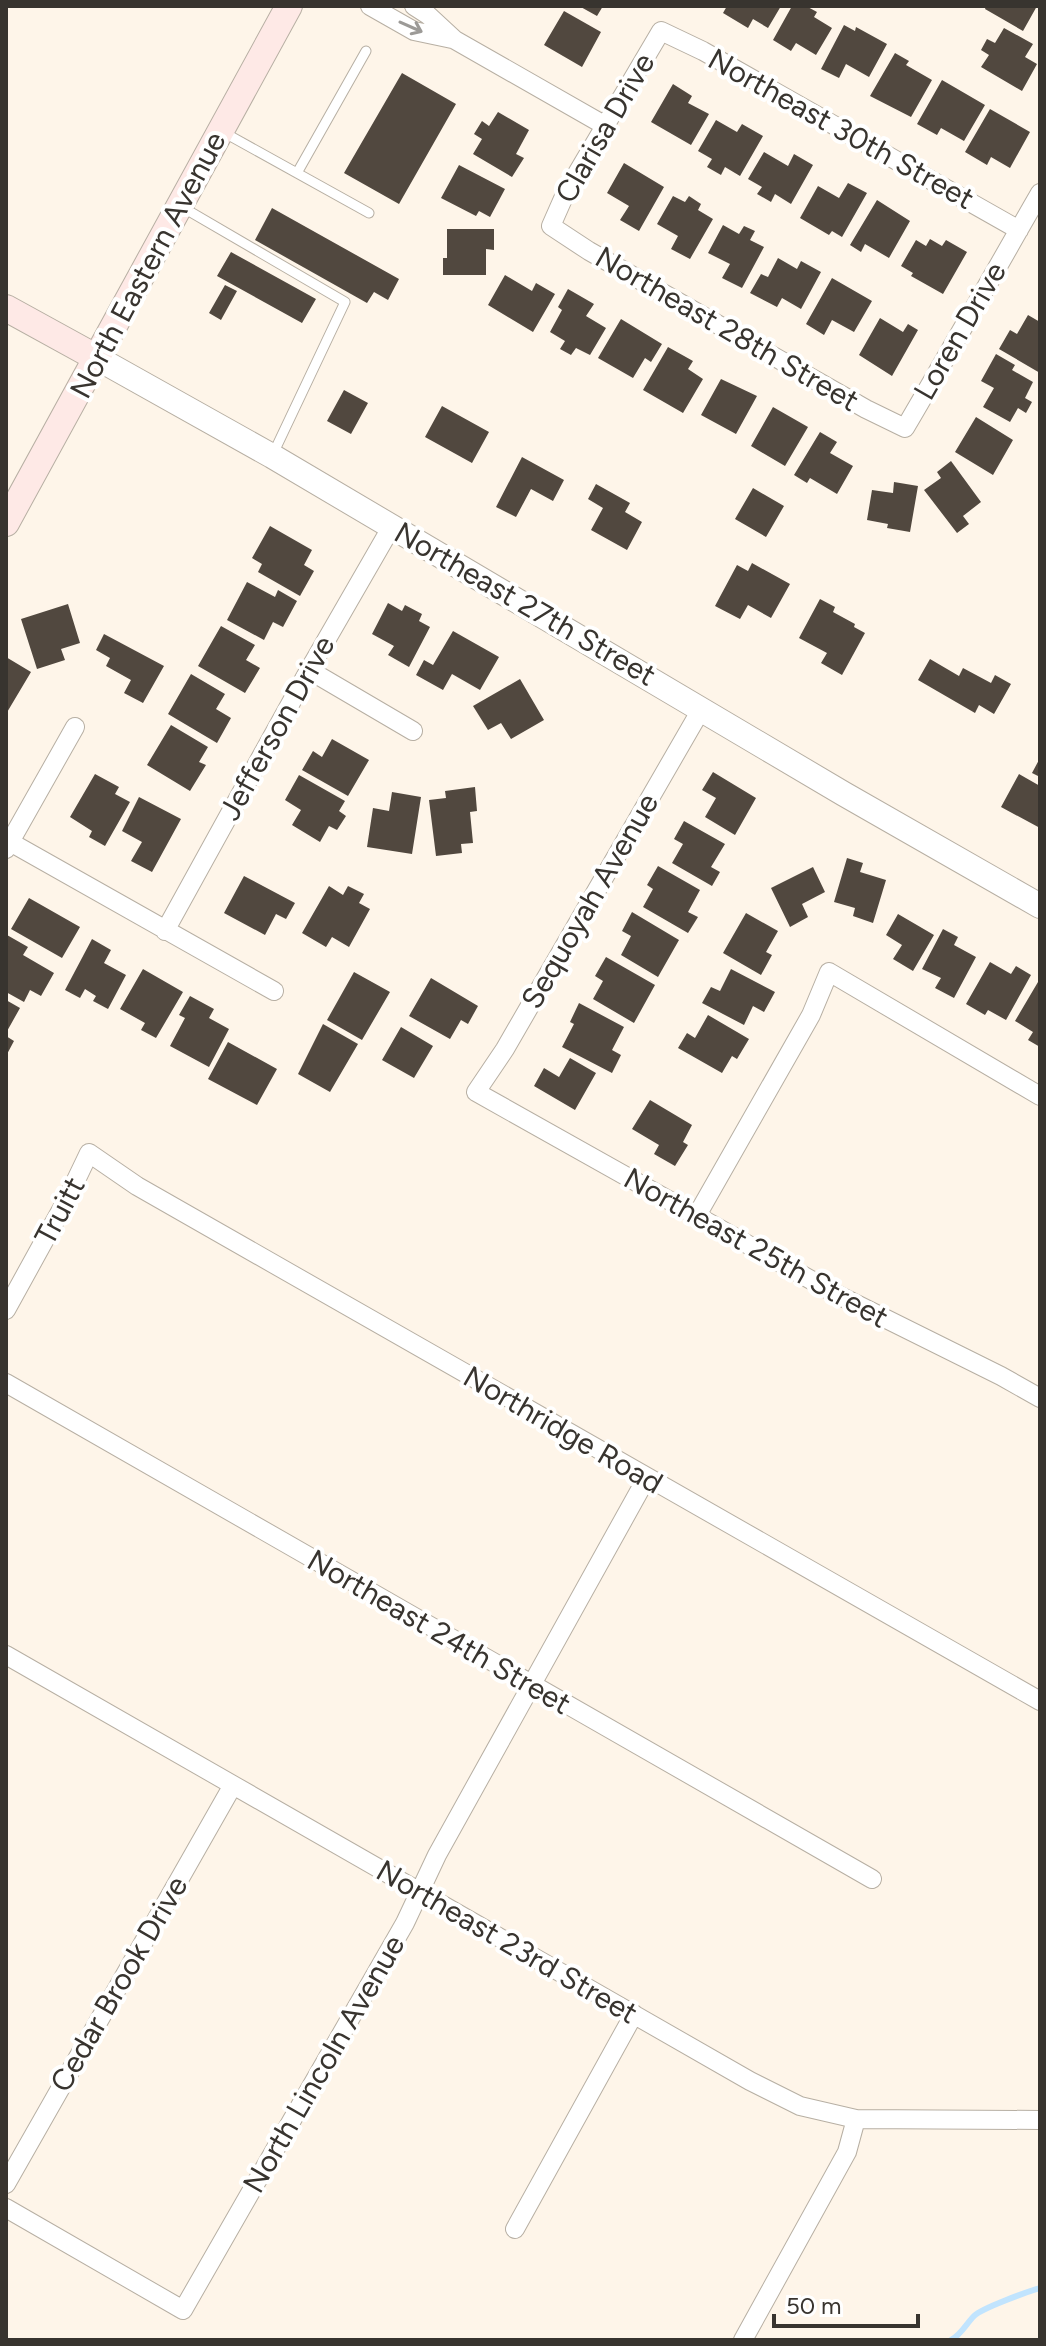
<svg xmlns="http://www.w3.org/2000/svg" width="1046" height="2346" font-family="Figtree,sans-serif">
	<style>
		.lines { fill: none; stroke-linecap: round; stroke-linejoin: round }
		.stream { stroke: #c1e4fe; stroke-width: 6 }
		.building { fill: #51483f }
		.service-casing { stroke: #b7afa3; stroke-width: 11 }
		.minor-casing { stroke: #b7afa3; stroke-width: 20 }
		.tertiary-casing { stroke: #b7afa3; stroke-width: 26 }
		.secondary-casing { stroke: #b7afa3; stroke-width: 28 }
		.service { stroke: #fff; stroke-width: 9 }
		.minor { stroke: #fff; stroke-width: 18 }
		.tertiary { stroke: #fff; stroke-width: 24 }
		.secondary { stroke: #fee9e6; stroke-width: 26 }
		.oneway { stroke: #9c9a97 }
		.labels { text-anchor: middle; stroke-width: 8; stroke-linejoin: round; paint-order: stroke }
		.street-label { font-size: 30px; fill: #38342f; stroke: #fff }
	</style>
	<rect width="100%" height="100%" fill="#fef5e9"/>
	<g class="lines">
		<path class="stream" d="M951,2340C961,2335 966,2324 974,2316C982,2308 1027,2292 1040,2288"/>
	</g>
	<path class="building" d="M579,6H603L597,16Z
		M727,6H781L768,28L753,19L748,28L723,13Z
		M792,6H806L817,12L814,17L832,28L816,55L796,43L791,51L773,40Z
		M986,6H1037L1023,31L985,9Z
		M564,11L601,32L582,67L544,45Z
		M844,25L855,31L856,27L887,44L869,77L846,64L839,78L821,69Z
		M1004,28L1033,44L1025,57L1037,64L1022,91L981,67L989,55L981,50L987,39L995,43Z
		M895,53L909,61L906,65L932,80L911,117L870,96Z
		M402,73L456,104L399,204L344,173Z
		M942,80L985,105L964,141L941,128L937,135L917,124Z
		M673,84L692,96L688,103L709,114L691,145L651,122Z
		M990,109L1030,132L1010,168L991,157L987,165L965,152Z
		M498,112L529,130L516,154L524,158L512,177L473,154L482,139L474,134L482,121L489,126Z
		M716,120L737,132L742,124L763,136L740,176L725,167L721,175L707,167L712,159L698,151Z
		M764,152L788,166L794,154L813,165L791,204L775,194L771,202L757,194L762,187L748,179Z
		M624,163L664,187L639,231L620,220L629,206L607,193Z
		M459,165L505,189L490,217L479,211L476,216L441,198Z
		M848,183L867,193L842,237L832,231L829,235L800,218L818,186L839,198Z
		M673,196L685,202L689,196L701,204L698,210L713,219L690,259L671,249L678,236L657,224Z
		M877,200L910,221L889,258L865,244L861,252L850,245Z
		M272,208L399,279L388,300L374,292L367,303L255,240Z
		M723,225L739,234L744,226L755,231L750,240L764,247L742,288L722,278L730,264L708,253Z
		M447,229H494V250L486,249V275H443V258H447Z
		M930,239L942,246L946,240L967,252L943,294L911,276L913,273L901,266L916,240L926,246Z
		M231,252L316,299L302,323L217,276Z
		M778,258L797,269L801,261L821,272L801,309L782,298L777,307L750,293L761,274L768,277Z
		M505,275L532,291L536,283L555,294L533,332L488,305Z
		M832,278L872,301L854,332L832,320L824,335L806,324Z
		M225,285L237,291L221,320L209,313Z
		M568,289L594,304L586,316L606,328L590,355L576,348L571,355L560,349L565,341L550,332L562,310L558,307Z
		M1028,315L1040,322V373L999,349L1010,330L1017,334Z
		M880,318L903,332L908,324L918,330L892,376L859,355Z
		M621,319L662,344L651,362L645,358L633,378L598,358Z
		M668,347L693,361L688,369L703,379L683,413L643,390Z
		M996,354L1015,365L1012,370L1033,382L1025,398L1032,402L1026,413L1018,408L1010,422L983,407L994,388L981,381Z
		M721,379L757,396L736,434L701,415Z
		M344,390L368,403L351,434L327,421Z
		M442,406L489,432L472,463L425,437Z
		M773,407L808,427L785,466L751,446Z
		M976,417L1013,440L993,475L955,452Z
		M820,432L837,442L830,453L853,466L837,494L810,478L807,483L794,475Z
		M522,457L564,480L553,501L531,489L516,517L496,507Z
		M951,461L981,502L963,516L969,524L957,533L924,490L941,478L937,472Z
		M894,482L918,486L910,532L887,528L888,524L867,520L872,490L893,493Z
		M596,484L630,503L625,512L642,522L627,550L591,530L603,508L588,499Z
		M753,488L784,506L766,537L735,519Z
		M270,526L312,550L304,565L314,571L300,596L258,572L262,564L252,558Z
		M752,563L790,584L771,618L748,605L740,619L715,606L737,565L748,571Z
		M247,582L275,597L278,590L297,601L283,627L273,622L264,640L227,620Z
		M820,599L835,607L833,612L855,624L854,627L865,633L842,675L821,663L827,653L799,638Z
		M388,603L402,611L405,605L422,614L419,621L430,627L409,667L388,655L394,646L372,634Z
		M68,604L80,643L61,649L65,660L37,669L21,619Z
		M221,626L255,645L246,660L260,668L245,693L198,666Z
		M453,631L499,657L480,690L452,674L443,690L416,675L424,660L433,665Z
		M104,634L164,666L143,703L124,693L131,680L106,666L110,658L96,650Z
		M6,657L31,672L6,714Z
		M930,659L959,676L963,668L991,683L995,675L1011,684L994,714L979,705L975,713L918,680Z
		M191,674L225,694L216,709L231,718L217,743L168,714Z
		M520,679L544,720L511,739L501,723L488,730L473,706Z
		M171,725L208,747L199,762L206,765L190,791L147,765Z
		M332,739L369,760L348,796L302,770L313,751L322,757Z
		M1040,758V777L1032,773Z
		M713,772L756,798L735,835L705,817L716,798L702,790Z
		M95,774L119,787L115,794L130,802L105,846L89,837L92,831L70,817Z
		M1019,774L1040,786V828L1001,807Z
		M299,775L345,801L339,811L346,816L337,830L329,826L320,842L292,825L301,810L285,800Z
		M475,787L477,811L470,812L473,843L461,844L462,853L436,856L429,800L446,798L445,791Z
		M392,792L421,797L412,854L367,847L373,808L389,811Z
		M139,797L181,819L152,872L131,861L142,842L122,831Z
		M684,821L725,844L711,867L720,872L712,886L672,863L683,844L674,839Z
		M847,858L863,863L860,872L886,880L873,923L853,916L855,908L834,902Z
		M658,866L700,890L688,912L698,917L688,933L643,907L653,889L647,885Z
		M813,867L825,892L802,904L808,917L790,927L771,888Z
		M244,876L295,903L286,919L276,914L265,935L224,913Z
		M329,886L343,895L348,886L364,894L359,903L370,909L349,947L332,937L326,947L302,933Z
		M29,898L80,927L62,958L11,929Z
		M632,912L679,940L658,977L621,955L631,936L622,931Z
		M746,913L778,931L766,952L772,955L761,975L723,953Z
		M898,914L934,935L913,971L893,959L902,945L886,935Z
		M943,929L958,937L954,945L976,957L954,998L935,988L941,978L922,969Z
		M7,935L28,947L23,955L54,973L41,996L30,990L24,1002L6,992Z
		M92,939L111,950L104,963L126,975L108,1009L93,1001L96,996L85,989L80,998L65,990Z
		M606,957L655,985L634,1023L593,999L603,981L595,976Z
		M990,962L1011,974L1016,966L1031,975L1006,1020L988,1010L985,1015L966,1004Z
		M143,969L183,992L156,1038L141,1030L145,1023L120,1009Z
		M731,969L775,992L764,1012L753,1006L744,1025L702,1003L711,987L720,991Z
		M354,972L390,992L362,1040L327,1020Z
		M431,978L478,1006L468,1024L461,1020L450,1039L409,1016Z
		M1038,982L1040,984V1047L1028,1040L1033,1032L1015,1021Z
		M190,996L214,1009L209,1018L229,1029L209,1067L170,1046L185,1018L179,1015Z
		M6,1000L20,1008L6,1033Z
		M579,1003L624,1027L612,1050L621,1055L612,1073L562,1047L574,1024L570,1022Z
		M708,1015L749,1039L737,1059L732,1056L722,1073L678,1048L687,1033L695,1038Z
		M323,1024L358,1044L330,1092L298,1074Z
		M401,1027L433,1046L414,1078L382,1060Z
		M6,1036L14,1041L6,1056Z
		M228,1042L277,1069L257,1105L208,1079Z
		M570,1058L596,1073L575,1110L534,1086L544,1068L559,1077Z
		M650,1100L692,1125L683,1142L688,1145L675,1166L654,1154L659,1145L632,1129Z"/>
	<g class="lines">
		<g class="service-casing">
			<path id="service" d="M223,132L369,213
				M297,173L366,51
				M182,207L345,302L273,454"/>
		</g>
		<g class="minor-casing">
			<path id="minor" d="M370,6L414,31L452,39
				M414,6L428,15L455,40L604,125
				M1019,230L703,51L661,31L566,192L551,226L589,251L866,409L905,428C951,350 995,271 1040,193
				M309,670L413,731
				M702,708L505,1049L476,1092L836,1294L1001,1376L1040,1398
				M10,842L274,991
				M6,849L75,727
				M165,931L309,670L392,526
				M696,1217L811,1015L829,972L1040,1096
				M6,1310L66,1201L89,1153L137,1186L1040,1701
				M6,1383L872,1879
				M6,1655L750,2081L800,2106L856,2119L1040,2120
				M6,2184L233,1785
				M6,2208L183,2310L405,1923L437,1855L646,1479
				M515,2229L634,2014
				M743,2340L847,2152L856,2119"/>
		</g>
		<g class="tertiary-casing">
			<path id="tertiary" d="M97,358L272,456L844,794L1040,906"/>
		</g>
		<g class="secondary-casing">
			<path id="secondary" d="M6,308L97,358
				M6,523L289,6"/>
		</g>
		<use href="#service" class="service"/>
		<use href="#minor" class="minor"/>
		<use href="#tertiary" class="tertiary"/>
		<use href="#secondary" class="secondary"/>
	</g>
	<defs><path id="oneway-shaft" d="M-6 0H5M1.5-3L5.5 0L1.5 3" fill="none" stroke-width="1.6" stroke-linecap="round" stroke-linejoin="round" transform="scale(2)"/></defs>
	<use class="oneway" href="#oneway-shaft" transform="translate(411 27) rotate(24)"/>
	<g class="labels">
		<g class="street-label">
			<text transform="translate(605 128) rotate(-60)" y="10">Clarisa Drive</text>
			<text transform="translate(841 129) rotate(29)" y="10">Northeast 30th Street</text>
			<text transform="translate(148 265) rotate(-62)" y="10">North Eastern Avenue</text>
			<text transform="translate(727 329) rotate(30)" y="10">Northeast 28th Street</text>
			<text transform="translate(960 331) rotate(-60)" y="10">Loren Drive</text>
			<text transform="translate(525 604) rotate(30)" y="10">Northeast 27th Street</text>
			<text transform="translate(277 728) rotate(-61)" y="10">Jefferson Drive</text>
			<text transform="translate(590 901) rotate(-60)" y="10">Sequoyah Avenue</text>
			<text transform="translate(60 1211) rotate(-62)" y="10">Truitt</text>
			<text transform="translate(756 1248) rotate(29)" y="10">Northeast 25th Street</text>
			<text transform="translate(563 1430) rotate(30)" y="10">Northridge Road</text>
			<text transform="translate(439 1632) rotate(30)" y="10">Northeast 24th Street</text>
			<text transform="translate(507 1942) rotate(30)" y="10">Northeast 23rd Street</text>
			<text transform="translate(119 1984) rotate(-60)" y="10">Cedar Brook Drive</text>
			<text transform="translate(324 2064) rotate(-60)" y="10">North Lincoln Avenue</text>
		</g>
	</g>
	<rect width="1046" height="2346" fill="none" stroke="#38342f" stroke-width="16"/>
	<path d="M774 2314v12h144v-12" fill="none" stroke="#38342f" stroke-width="4"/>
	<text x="786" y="2314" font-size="24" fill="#38342f" stroke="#ffffff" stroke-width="6" paint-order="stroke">50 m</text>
</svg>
